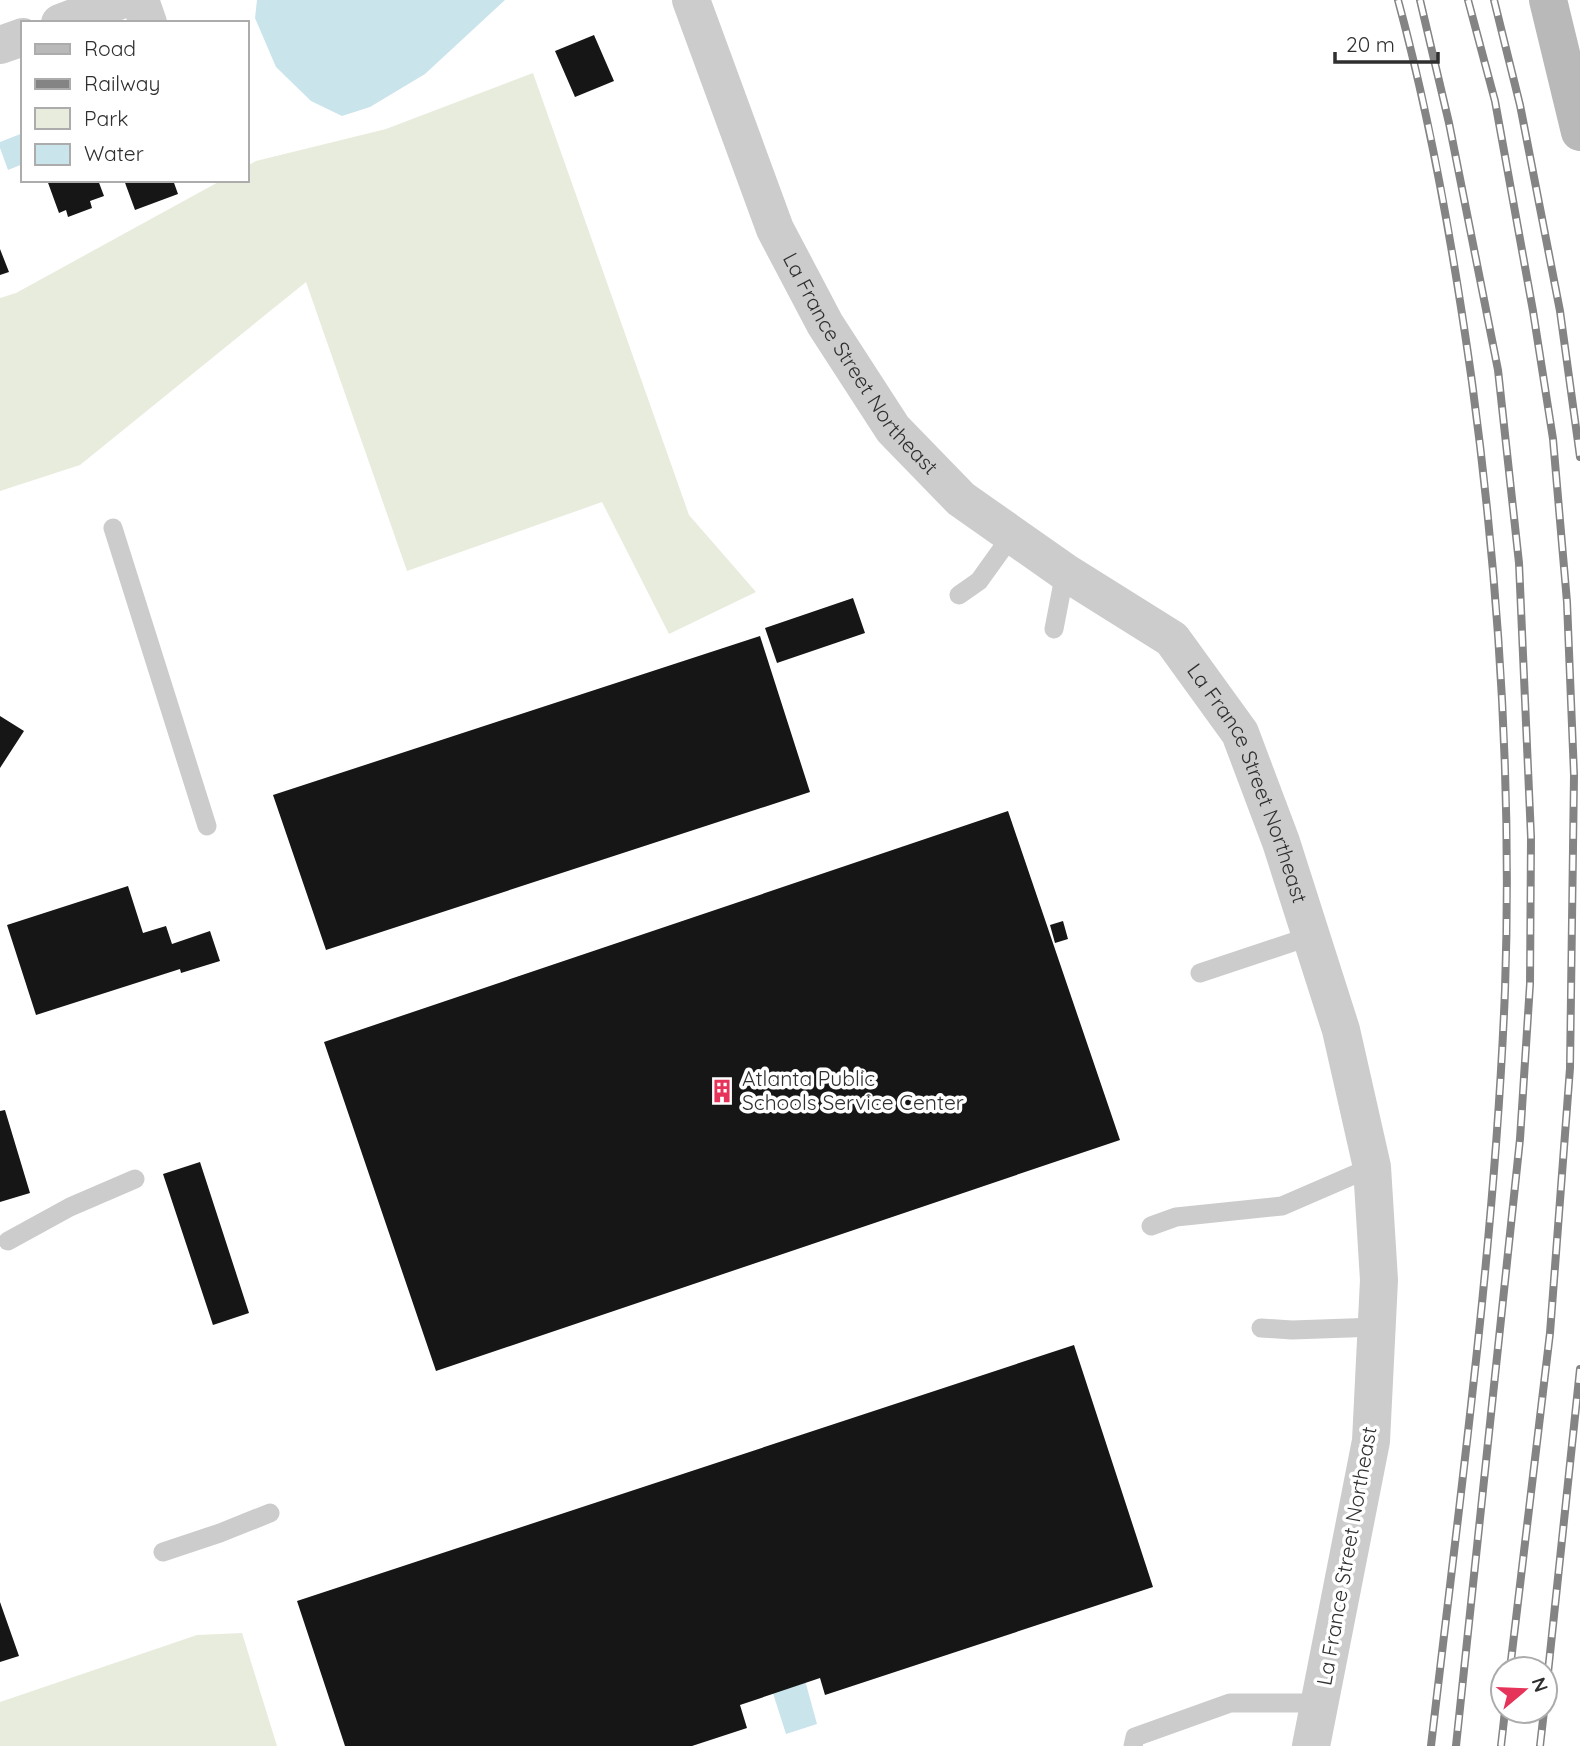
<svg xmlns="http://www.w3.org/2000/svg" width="1580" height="1746" font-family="Quicksand,sans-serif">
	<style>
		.green { fill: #e8ecdd }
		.water { fill: #cae4ec }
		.building { fill: #161616 }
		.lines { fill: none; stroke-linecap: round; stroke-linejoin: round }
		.lane { stroke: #ccc; stroke-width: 19 }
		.street { stroke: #ccc; stroke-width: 38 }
		.secondary { stroke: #b9b9b9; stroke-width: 38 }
		.rail-casing { stroke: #848484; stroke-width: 8 }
		.rail { stroke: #fff; stroke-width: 5; stroke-dasharray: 16; stroke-linecap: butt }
		.labels { text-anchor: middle; stroke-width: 7; stroke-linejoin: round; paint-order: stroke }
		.street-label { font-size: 21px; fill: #2f2f2f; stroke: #fff }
		.poi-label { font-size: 21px; fill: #2f2f2f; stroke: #fff; text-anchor: start }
	</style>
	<rect width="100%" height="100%" fill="#fff"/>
	<path class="green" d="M533,73L689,515L756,592L669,634L602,502L407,571L306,282L80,465L0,491V298L16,293L222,180H247V166L256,161L386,129Z
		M242,1633L277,1746H0V1702L197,1635Z"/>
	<path class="water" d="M257,0H505L425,74L370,107L342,116L311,101L276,67L255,18Z
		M23,133V164L8,170L0,148V142Z
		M795,1644L817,1724L786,1734L761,1656Z"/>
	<path class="building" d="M594,35L614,81L575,97L555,51Z
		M47,180H98L104,196L90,201L92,208L68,217L66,210L59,213Z
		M124,180H173L178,194L135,210Z
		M0,249L9,272L0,275Z
		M853,598L865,633L777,663L765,628Z
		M760,636L810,792L326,950L273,795Z
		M0,716L24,731L0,768Z
		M1008,811L1120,1140L436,1371L324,1042Z
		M128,886L143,933L166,926L172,944L210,931L220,961L181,973L180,969L36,1015L7,925Z
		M1063,921L1068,939L1055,943L1050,925Z
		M5,1110L30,1193L0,1202V1111Z
		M200,1162L249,1313L213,1325L163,1174Z
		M1074,1345L1153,1587L825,1695L820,1678L740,1705L747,1728L692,1746H345L297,1601Z
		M0,1602L19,1656L0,1662Z"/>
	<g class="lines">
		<path class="lane" d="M113,528L207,826
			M959,595L979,581L1012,535
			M1054,629L1065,572
			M1200,973L1311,936
			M1151,1226L1176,1217L1282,1206L1372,1167
			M8,1241L70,1207L135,1179
			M1261,1328L1292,1330L1377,1327
			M163,1552L220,1533L270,1513
			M1133,1746L1135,1737L1230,1703H1319"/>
		<g class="street">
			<path d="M140,0L148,23"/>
			<path id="s1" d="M691,0L775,229L825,324L893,429L961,499L1065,572L1172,639L1240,733L1281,842L1341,1030L1372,1167L1379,1280L1371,1441L1311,1746"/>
			<path d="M60,23L121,0"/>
			<path d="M0,45L23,37"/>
		</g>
		<path class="secondary" d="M1548,0L1580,132"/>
		<g class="rail-casing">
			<path id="rail" d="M1398,0C1432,125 1454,253 1472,382C1499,583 1512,787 1505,990C1495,1243 1460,1495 1431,1746
				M1420,0L1449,123L1498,370L1519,563L1531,837L1530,984L1520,1139L1456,1746
				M1468,0L1495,101L1533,311L1553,439L1567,602L1574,775L1570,1068L1550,1333L1510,1669
				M1494,0L1520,105L1560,311L1580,457
				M1545,1701L1580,1369
				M1501,1746L1505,1711
				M1540,1746L1544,1711"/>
		</g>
		<use href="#rail" class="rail"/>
	</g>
	<defs>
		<g id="building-bare" transform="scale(1.89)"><path d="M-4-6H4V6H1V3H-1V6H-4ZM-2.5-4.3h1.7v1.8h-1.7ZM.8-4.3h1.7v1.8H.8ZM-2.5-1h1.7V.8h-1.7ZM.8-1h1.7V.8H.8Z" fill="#e5335a" stroke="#fff" stroke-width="2.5" paint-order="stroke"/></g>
	</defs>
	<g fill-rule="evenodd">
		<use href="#building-bare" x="722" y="1091"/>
	</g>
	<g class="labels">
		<g class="street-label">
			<text dy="7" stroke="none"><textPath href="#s1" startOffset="404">La France Street Northeast</textPath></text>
			<text dy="7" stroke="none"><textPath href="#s1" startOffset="992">La France Street Northeast</textPath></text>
			<text transform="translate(1347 1556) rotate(-80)" y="7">La France Street Northeast</text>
		</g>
		<g class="poi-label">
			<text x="742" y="1086">Atlanta Public<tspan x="742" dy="24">Schools Service Center</tspan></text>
		</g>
	</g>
	<rect x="21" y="21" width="228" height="161" fill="#ffffff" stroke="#acacac" stroke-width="2"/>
	<rect x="35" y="44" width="35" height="10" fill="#b9b9b9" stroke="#acacac" stroke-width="2"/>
	<text x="84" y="56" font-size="21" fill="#2f2f2f">Road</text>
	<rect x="35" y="79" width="35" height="10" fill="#848484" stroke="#acacac" stroke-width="2"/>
	<text x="84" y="91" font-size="21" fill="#2f2f2f">Railway</text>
	<rect x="35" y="108" width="35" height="21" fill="#e8ecdd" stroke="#acacac" stroke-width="2"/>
	<text x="84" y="126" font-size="21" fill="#2f2f2f">Park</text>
	<rect x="35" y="144" width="35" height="21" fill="#cae4ec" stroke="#acacac" stroke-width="2"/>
	<text x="84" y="161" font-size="21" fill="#2f2f2f">Water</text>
	<g transform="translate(1524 1690) rotate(71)"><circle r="33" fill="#ffffff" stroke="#acacac" stroke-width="2"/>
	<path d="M0-5L12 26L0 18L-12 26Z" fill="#e5335a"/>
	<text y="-10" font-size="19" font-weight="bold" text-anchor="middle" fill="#2f2f2f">N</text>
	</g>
	<path d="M1335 52v10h103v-10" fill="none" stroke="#2f2f2f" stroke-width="3.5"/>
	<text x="1346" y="52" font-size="21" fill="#2f2f2f" stroke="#ffffff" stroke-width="5" paint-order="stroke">20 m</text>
</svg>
